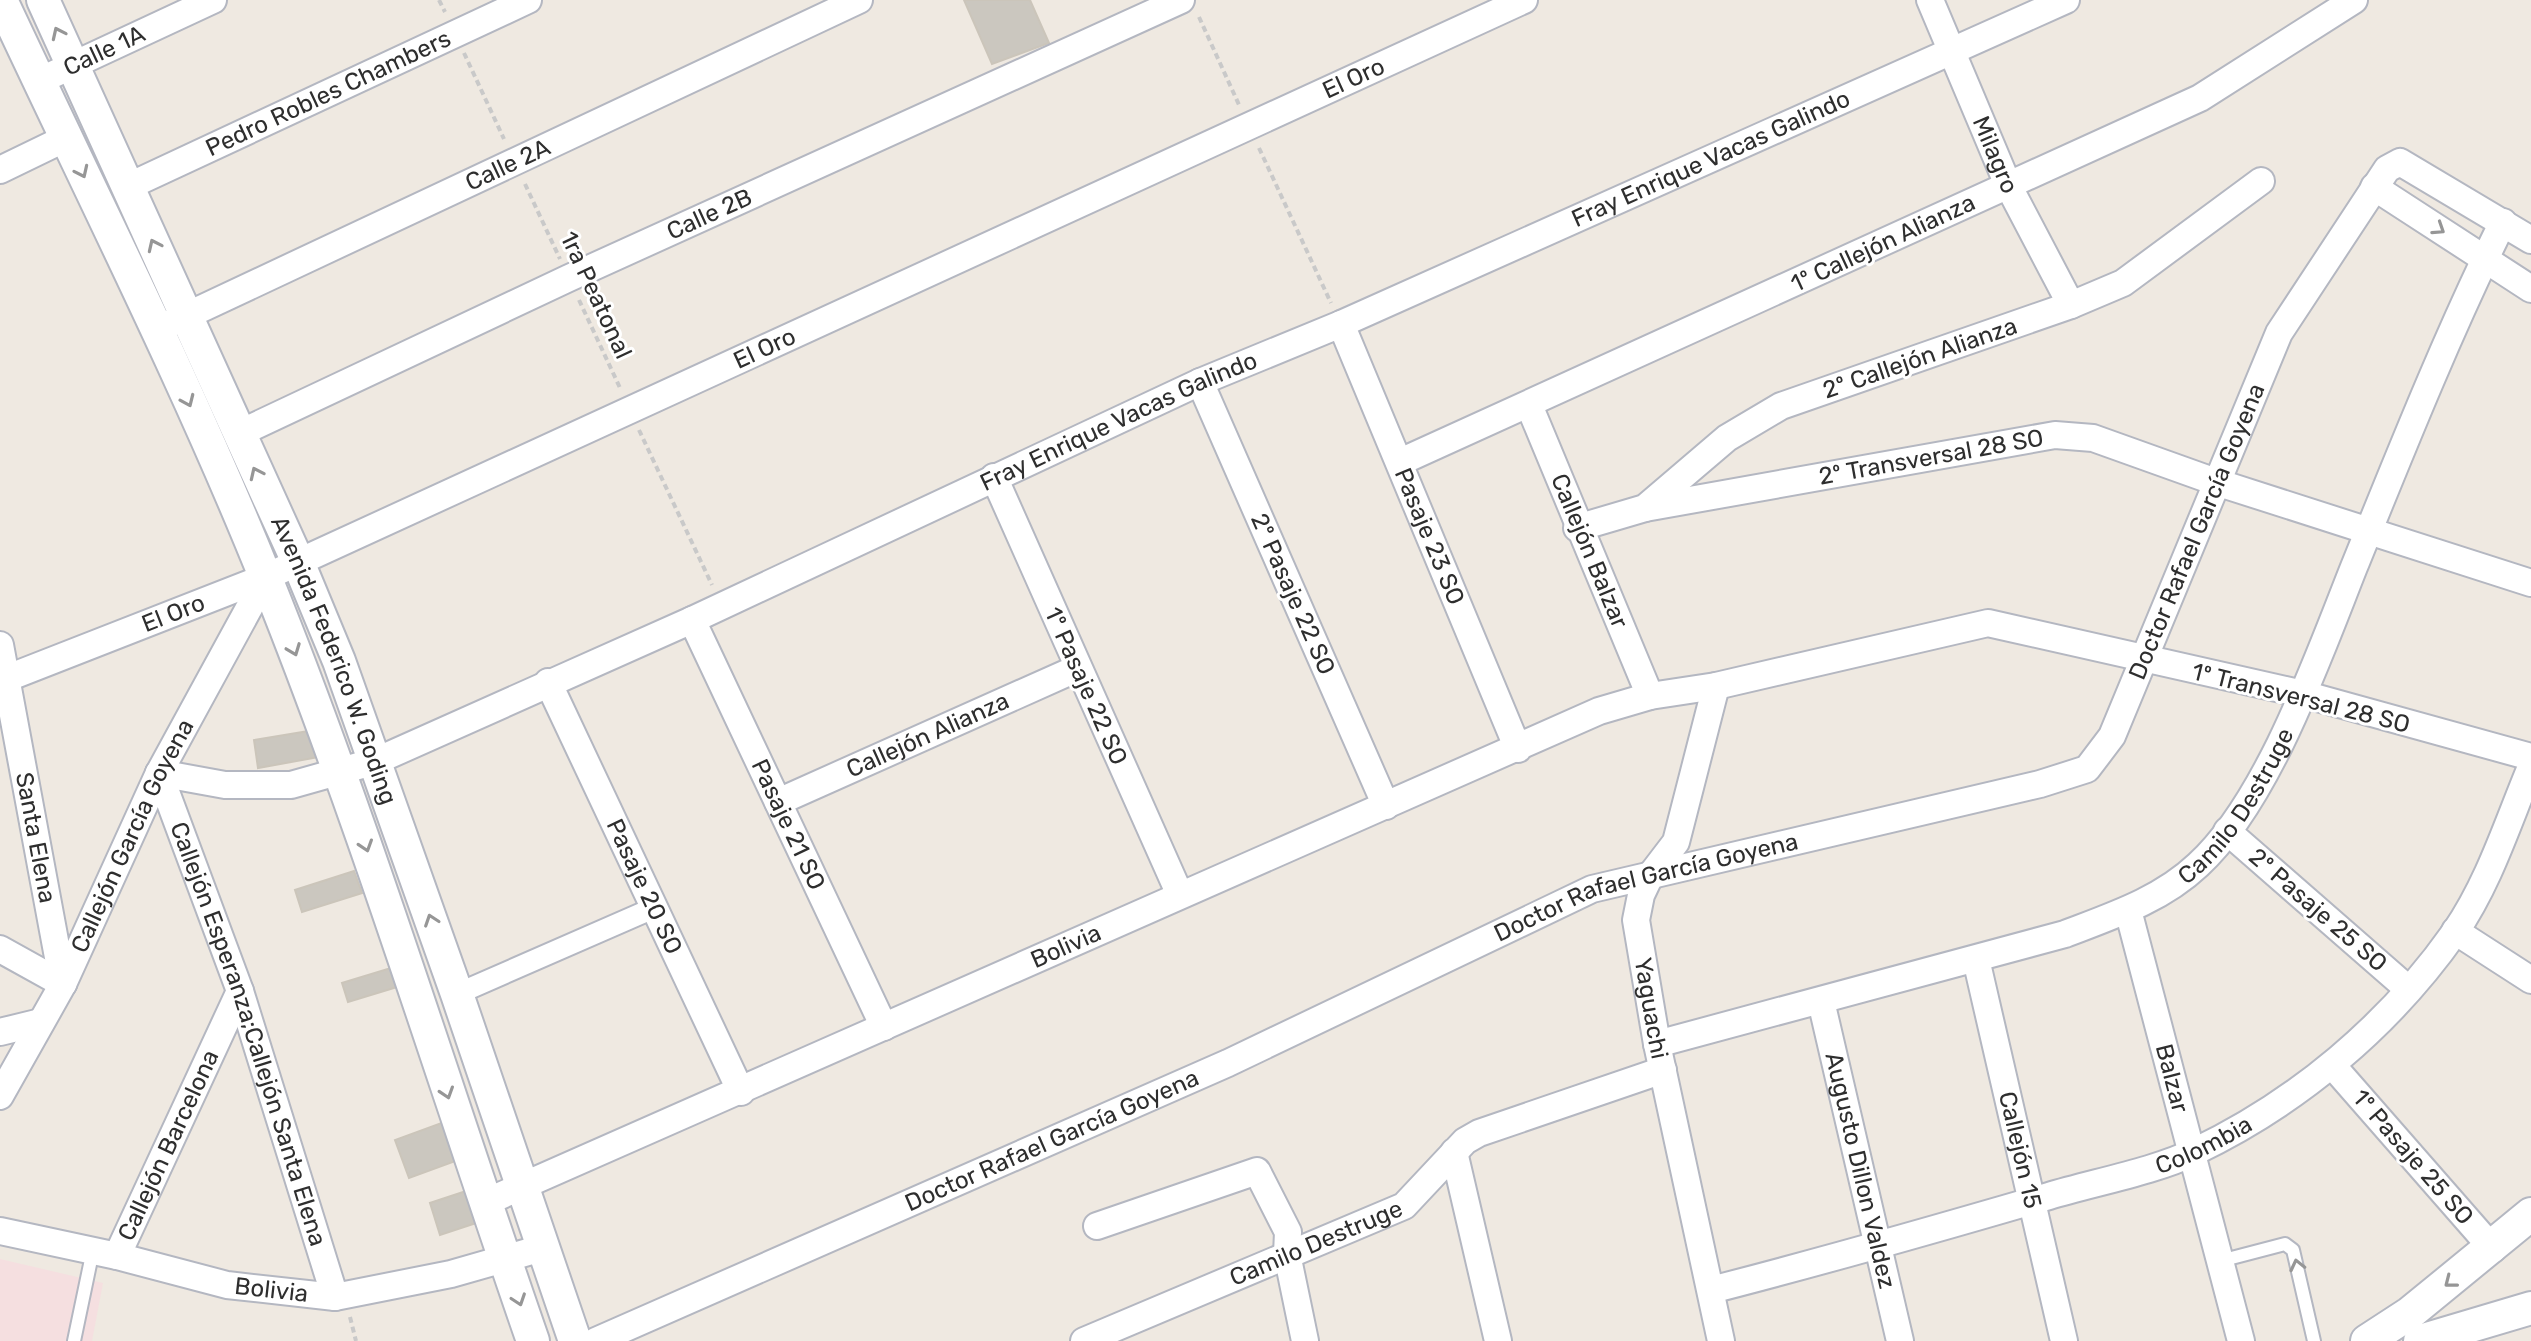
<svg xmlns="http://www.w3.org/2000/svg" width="2531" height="1341" font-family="Rubik,sans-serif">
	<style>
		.medical { fill: #f5dfe0 }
		.building { fill: #cbc7bf; stroke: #cbc5ba; stroke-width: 2 }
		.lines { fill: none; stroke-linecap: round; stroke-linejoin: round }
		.service-casing { stroke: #b4b7c1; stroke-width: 16 }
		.pedestrian-casing { stroke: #b4b7c1; stroke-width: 24 }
		.minor-casing { stroke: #b4b7c1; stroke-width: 30 }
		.tertiary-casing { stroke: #b4b7c1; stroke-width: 36 }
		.path { stroke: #c9c9c9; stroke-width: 4; stroke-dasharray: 6 4; stroke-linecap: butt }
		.service { stroke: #fff; stroke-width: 12 }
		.pedestrian { stroke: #fff; stroke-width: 20 }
		.minor { stroke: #fff; stroke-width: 26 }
		.tertiary { stroke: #fff; stroke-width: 32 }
		.oneway { stroke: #969696 }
		.labels { text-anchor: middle; stroke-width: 6; stroke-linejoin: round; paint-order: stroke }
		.street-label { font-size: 24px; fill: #2e2e2e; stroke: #fff }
	</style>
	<rect width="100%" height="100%" fill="#efe9e1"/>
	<path class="medical" d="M0,1259L103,1283L92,1341H0Z"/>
	<path class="building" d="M964,0H1030L1049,43L992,64Z
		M315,730L319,757L258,768L254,740Z
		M354,871L362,893L302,912L295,890Z
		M391,968L397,987L348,1002L342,983Z
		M447,1121L461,1159L409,1178L395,1140Z
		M469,1190L479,1222L440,1235L430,1203Z"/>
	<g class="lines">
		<g class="service-casing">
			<path id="service" d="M2220,1261L2285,1244L2293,1250L2314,1341
				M74,1341L93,1250"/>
		</g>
		<g class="pedestrian-casing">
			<path id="pedestrian" d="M457,994L656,907"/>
		</g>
		<g class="minor-casing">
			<g id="minor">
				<path id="s1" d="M1930,0L2008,185L2071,305"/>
				<path id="s2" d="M39,81L213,0"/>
				<path d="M0,170L66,138"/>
				<path id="s3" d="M127,187L528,0"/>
				<path d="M2374,187L2531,289"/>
				<path id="s4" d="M171,323L859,0"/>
				<path id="s5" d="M1341,324L1518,749"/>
				<path d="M1200,382L1386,806"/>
				<path id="s6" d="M1529,405L1650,696"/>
				<path id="s7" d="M238,434L569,278L1181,0"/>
				<path d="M1400,462L2200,98L2354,0"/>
				<path d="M994,477L1180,895"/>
				<path d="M1645,508L2055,435L2093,438L2216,482L2531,583"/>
				<path d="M1577,528L1645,508L1727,438L1781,406L2071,305L2123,283L2261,181"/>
				<path id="s8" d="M692,620L884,1027"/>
				<path id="s9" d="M0,645L63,984"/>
				<path id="s10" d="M0,681L266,577L1524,0"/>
				<path id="s11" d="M548,682L741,1092"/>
				<path id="s12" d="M1716,686L1676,842L1650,876L1641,895L1636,920L1657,1044L1721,1341"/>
				<path id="s13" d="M159,773L225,785H291L376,761L692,620L1200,382L1341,324L2066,0"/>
				<path id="s14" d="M159,773L240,991L335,1297"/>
				<path id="s15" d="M778,802L1078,668"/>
				<path d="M2227,831L2408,989"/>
				<path id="s16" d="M2128,910L2241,1341"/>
				<path d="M2455,931L2531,980"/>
				<path d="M0,949L63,984"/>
				<path id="s17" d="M1976,959L2064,1341"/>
				<path id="s18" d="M1821,1001L1900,1341"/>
				<path d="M0,1032L41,1022"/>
				<path id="s19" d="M1657,1044L2065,934C2112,916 2161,900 2198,865C2268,801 2319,655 2354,567C2401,451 2448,333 2503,222"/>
				<path d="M2332,1065L2493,1249"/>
				<path id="s20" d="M0,1096L63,984L159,773L266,577"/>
				<path d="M1454,1152L1498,1341"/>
				<path id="s21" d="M484,1203L1599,711L1650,696L1716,686L1988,623L2303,694L2531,757"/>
				<path d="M1097,1226L1257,1171L1288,1232L1287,1254L1305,1341"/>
				<path id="s22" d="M0,1231L117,1256L227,1285L335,1297L451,1274L542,1248"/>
				<path id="s23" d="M117,1256L240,991"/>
				<path id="s24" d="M1711,1290C1824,1261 1936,1229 2049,1196C2091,1183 2156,1171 2194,1152C2297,1103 2389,1026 2455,932C2489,883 2508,822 2531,767"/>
				<path id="s25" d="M596,1341L1228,1063L1592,889L2040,784L2087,769L2112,736L2279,333L2387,169L2400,162L2531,240"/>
				<path id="s26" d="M1084,1341L1404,1206L1465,1141L1479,1133L1663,1070"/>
			</g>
		</g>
		<g class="tertiary-casing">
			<g id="tertiary">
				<path d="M1,0C91,193 188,384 267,581C367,830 445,1088 533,1341"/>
				<path id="s27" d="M43,0L298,562L339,661L457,994L575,1341"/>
				<path d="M2367,1341L2410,1313L2531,1214"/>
				<path d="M2420,1341L2531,1308"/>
			</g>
		</g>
		<path class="path" d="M439,0L445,12
			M1199,17L1240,107
			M464,53L504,139
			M1259,148L1331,303
			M525,184L560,259
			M579,300L621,390
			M639,430L712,585
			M350,1317L356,1341"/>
		<use href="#service" class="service"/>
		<use href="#pedestrian" class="pedestrian"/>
		<use href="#minor" class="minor"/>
		<use href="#tertiary" class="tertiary"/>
	</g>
	<defs><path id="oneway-chevron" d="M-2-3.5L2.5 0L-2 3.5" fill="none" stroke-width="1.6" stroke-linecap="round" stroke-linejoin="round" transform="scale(2)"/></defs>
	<g class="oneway">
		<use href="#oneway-chevron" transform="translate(58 33) rotate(-115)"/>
		<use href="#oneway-chevron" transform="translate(82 172) rotate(65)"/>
		<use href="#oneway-chevron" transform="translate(2439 229) rotate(33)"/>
		<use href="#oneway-chevron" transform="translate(154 245) rotate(-115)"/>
		<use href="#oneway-chevron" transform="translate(188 401) rotate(66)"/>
		<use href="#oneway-chevron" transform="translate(256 473) rotate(-115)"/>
		<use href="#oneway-chevron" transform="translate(294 650) rotate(69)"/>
		<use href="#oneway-chevron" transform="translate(366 846) rotate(72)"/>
		<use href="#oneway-chevron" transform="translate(431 920) rotate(-109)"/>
		<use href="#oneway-chevron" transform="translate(447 1093) rotate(72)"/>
		<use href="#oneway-chevron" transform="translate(2297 1265) rotate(-103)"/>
		<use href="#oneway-chevron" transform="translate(2450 1282) rotate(142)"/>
		<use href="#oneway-chevron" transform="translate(519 1300) rotate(71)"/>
	</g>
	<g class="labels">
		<g class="street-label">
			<text dy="8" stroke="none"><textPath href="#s2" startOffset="72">Calle 1A</textPath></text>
			<text dy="8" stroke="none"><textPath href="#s10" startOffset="1482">El Oro</textPath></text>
			<text dy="8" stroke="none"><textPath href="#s3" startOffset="222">Pedro Robles Chambers</textPath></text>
			<text dy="8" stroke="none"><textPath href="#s1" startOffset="168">Milagro</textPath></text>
			<text dy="8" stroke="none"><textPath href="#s13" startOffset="1686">Fray Enrique Vacas Galindo</textPath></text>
			<text dy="8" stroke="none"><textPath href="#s4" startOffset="372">Calle 2A</textPath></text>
			<text dy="8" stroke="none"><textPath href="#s7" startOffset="520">Calle 2B</textPath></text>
			<text transform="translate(1883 243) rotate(-25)" y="8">1º Callejón Alianza</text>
			<text transform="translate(596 295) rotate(65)" y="8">1ra Peatonal</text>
			<text dy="8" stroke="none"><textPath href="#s10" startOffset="834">El Oro</textPath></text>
			<text transform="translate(1920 358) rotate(-19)" y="8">2º Callejón Alianza</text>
			<text dy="8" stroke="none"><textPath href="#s13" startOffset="1038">Fray Enrique Vacas Galindo</textPath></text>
			<text transform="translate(1931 457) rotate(-10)" y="8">2º Transversal 28 SO</text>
			<text dy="8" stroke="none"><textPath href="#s25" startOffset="1866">Doctor Rafael García Goyena</textPath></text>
			<text dy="8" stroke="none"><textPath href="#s5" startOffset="230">Pasaje 23 SO</textPath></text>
			<text dy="8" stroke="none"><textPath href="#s6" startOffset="158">Callejón Balzar</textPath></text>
			<text transform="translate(1293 594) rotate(66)" y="8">2º Pasaje 22 SO</text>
			<text dy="8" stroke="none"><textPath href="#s10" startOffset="186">El Oro</textPath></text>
			<text dy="8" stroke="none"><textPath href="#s27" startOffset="722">Avenida Federico W. Goding</textPath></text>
			<text transform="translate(1086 686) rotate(66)" y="8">1º Pasaje 22 SO</text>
			<text transform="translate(2301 698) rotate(14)" y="8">1º Transversal 28 SO</text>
			<text dy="8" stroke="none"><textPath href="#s15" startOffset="164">Callejón Alianza</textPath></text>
			<text dy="8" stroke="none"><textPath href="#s19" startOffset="644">Camilo Destruge</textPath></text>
			<text dy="8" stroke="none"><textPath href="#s8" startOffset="226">Pasaje 21 SO</textPath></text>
			<text dy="8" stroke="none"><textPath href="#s20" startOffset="292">Callejón García Goyena</textPath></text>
			<text dy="8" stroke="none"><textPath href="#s9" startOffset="196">Santa Elena</textPath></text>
			<text dy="8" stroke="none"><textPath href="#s11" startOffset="226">Pasaje 20 SO</textPath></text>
			<text dy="8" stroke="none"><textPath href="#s25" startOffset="1146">Doctor Rafael García Goyena</textPath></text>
			<text transform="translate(2318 910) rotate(41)" y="8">2º Pasaje 25 SO</text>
			<text dy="8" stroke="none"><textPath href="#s21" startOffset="636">Bolivia</textPath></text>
			<text dy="8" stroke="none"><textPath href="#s12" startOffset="340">Yaguachi</textPath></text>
			<text dy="8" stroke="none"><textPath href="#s14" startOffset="276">Callejón Esperanza;Callejón Santa Elena</textPath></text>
			<text dy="8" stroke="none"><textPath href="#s16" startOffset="174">Balzar</textPath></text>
			<text dy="8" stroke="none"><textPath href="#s25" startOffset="498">Doctor Rafael García Goyena</textPath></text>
			<text dy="8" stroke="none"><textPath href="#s24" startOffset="514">Colombia</textPath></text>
			<text dy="8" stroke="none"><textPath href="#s23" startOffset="122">Callejón Barcelona</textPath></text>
			<text dy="8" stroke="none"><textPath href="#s17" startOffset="196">Callejón 15</textPath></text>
			<text transform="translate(2413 1157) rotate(49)" y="8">1º Pasaje 25 SO</text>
			<text dy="8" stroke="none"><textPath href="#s18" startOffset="174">Augusto Dillon Valdez</textPath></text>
			<text dy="8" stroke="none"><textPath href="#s26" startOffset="252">Camilo Destruge</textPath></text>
			<text dy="8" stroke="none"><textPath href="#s22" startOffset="278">Bolivia</textPath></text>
		</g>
	</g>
</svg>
